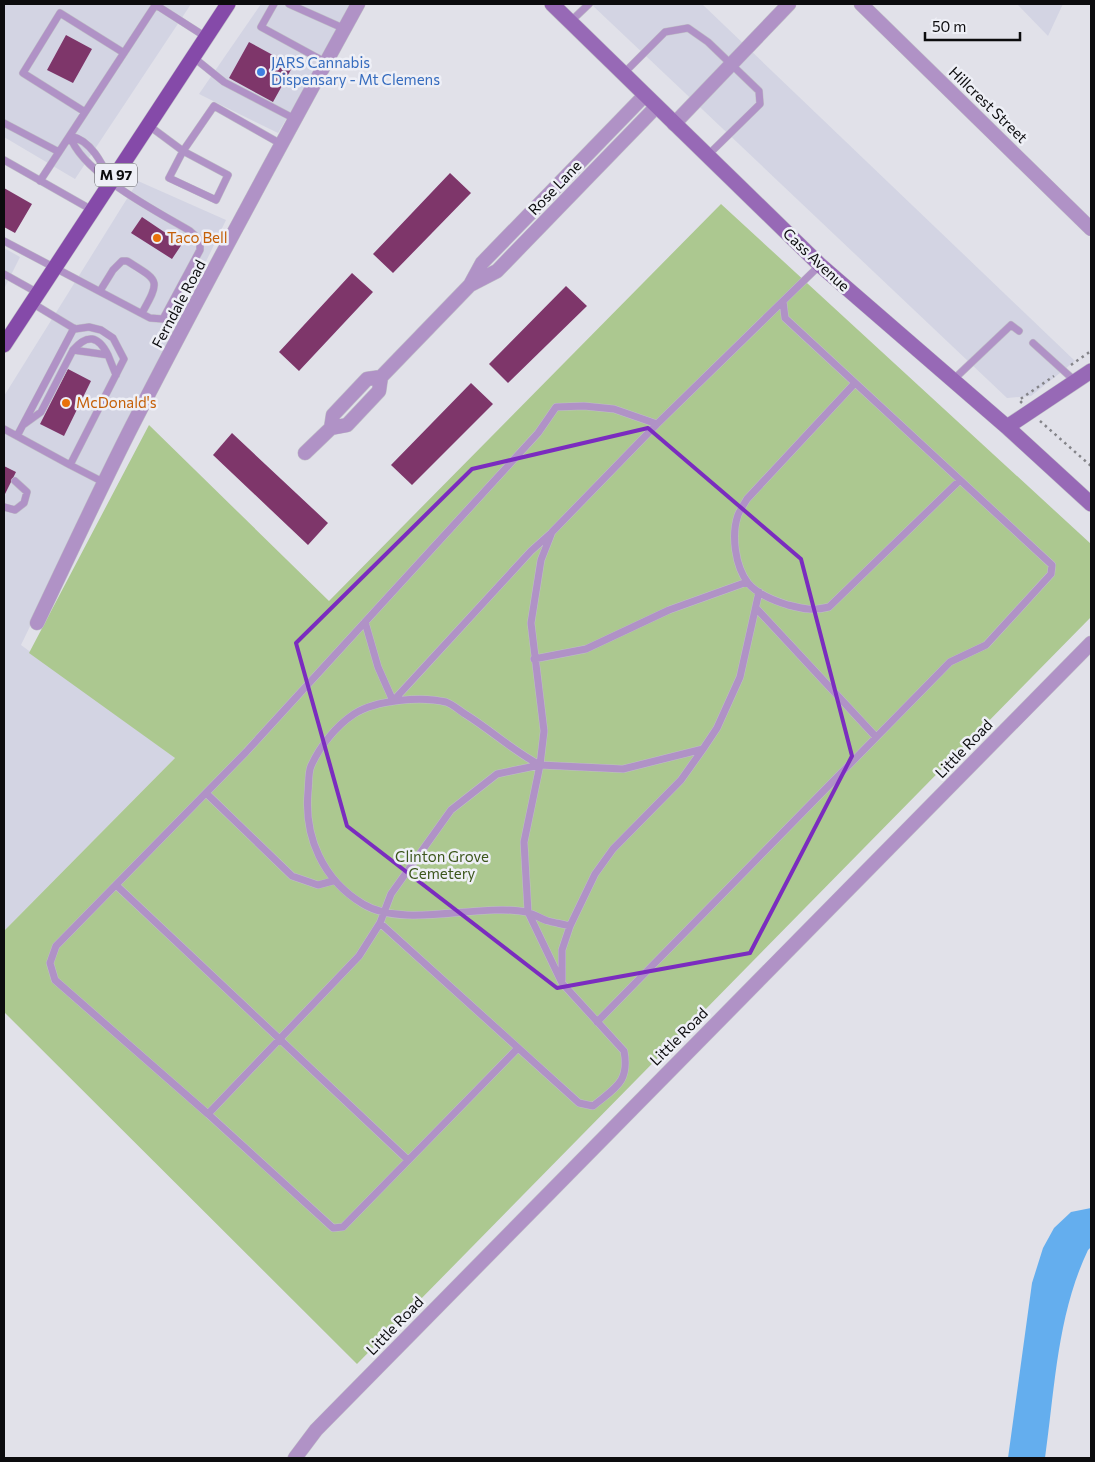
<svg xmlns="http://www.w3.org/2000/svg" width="1095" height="1462" font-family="Commissioner,sans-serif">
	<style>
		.built { fill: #d3d4e3 }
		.green { fill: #acc890 }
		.water { fill: #64aeee }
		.building { fill: #7e366a }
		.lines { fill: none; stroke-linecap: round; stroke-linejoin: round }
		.lane-casing { stroke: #bfbfc6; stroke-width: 8 }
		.street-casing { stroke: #bfbfc6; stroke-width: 15 }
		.secondary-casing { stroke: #bfbfc6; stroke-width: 16 }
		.primary-casing { stroke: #bfbfc6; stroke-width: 16 }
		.path { stroke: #848489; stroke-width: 2.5; stroke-dasharray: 2.5 4; stroke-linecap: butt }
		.lane { stroke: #b092c6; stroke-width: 7 }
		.street { stroke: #b092c6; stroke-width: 14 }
		.secondary { stroke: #9769b6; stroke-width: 15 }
		.primary { stroke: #854aa9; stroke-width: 15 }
		.marked { fill: none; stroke: #7b2cbf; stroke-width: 4; stroke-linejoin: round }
		.shop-dot { fill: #3f7fe0; stroke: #eeeff6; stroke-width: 2 }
		.food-dot { fill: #e8710a; stroke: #eeeff6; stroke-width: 2 }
		.labels { text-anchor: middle; stroke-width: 5; stroke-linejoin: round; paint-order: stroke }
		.shield { fill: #eeeff6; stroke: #505054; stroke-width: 1 }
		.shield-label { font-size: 14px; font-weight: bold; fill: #0c0c0e }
		.shop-label { font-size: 15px; fill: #366cbe; stroke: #eeeff6; text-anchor: start }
		.street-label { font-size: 15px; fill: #0c0c0e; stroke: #eeeff6 }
		.food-label { font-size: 15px; fill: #c56008; stroke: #eeeff6; text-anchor: start }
		.park-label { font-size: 15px; fill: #3c561b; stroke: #eeeff6 }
	</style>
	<rect width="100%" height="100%" fill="#e1e1e9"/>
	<path class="built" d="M4,4H191L75,179L4,137Z
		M261,4H355L278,133L199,94Z
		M591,4H702L1075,361L1031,396L1007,398Z
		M1017,4H1063L1048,36Z
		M138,181L226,220L21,645L175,758L4,931V396Z
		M4,248L20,257L4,289Z"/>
	<path class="green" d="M721,204L1091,544V617L357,1364L4,1012V931L175,758L29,653L149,425L329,601Z"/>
	<path class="water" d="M1091,1208V1247L1088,1250C1057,1315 1055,1388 1045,1458H1008L1032,1283L1043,1248L1054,1228L1071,1212Z"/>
	<path class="building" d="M66,35L92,49L73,83L47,70Z
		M249,42L293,66L273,102L229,78Z
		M450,173L471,193L393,273L373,254Z
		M4,188L32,204L15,233L4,227Z
		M142,217L182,244L172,259L131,233Z
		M352,273L373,292L299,371L279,352Z
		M566,286L587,306L508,383L489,364Z
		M68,369L91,381L64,436L40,424Z
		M471,383L493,404L412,485L391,465Z
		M232,433L328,523L308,545L213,455Z
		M4,466L16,472L4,496Z"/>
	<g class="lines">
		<g class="lane-casing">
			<path id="lane" d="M274,4L261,27L327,63
				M289,4L345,29
				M156,5L206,37
				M570,22L589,4
				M193,57L224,82L295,119
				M624,73L665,32L688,28L708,42L759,91L760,104L707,156
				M85,112L23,73L60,13L124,53
				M4,123L59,152L156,4
				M148,125L183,151L228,175L216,200L169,178L183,151L214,106L281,144
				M70,136C91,140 102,163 111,182
				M4,160L92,210
				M40,181L59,152
				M4,241L150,318L163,319L200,250V240L190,231C156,211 82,173 70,136
				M4,274L38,293
				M100,291L113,270L122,261H127C159,281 161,279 142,313
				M1033,343L1075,381
				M73,350C87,334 98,335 108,355
				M953,380L1011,325L1019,331
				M855,383L747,499C744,504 740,510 738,515C731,535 735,566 748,583C757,594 775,601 788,605C804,609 813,611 829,607L960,480
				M23,425L41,412L73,350L108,355L116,375
				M4,429L70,465L124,359L113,338L101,330L89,327L75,329L32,303
				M17,436L74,328
				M70,465L105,483
				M4,507L15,510L24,503L27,492L15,481
				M759,592L740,677L717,728L703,749L623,769L540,765L497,774L451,810L391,894L380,923L359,956L208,1114L55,980L50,963L56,946L246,752L538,433L556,407L584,406L614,409L657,424L783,301
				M756,608L876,737
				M365,622L378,667L393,701L531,551L550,534
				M534,659L586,649L669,610L747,582
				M540,765C513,751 491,730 465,714C459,710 452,704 446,702C421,696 376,700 354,714C336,726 320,746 311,766C308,773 309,784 308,792C304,837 323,880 363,904C404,929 478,903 527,912C534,914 541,919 548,921C555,923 563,924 570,926
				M206,793L292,876L318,885L333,881
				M116,885L408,1160
				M380,923L579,1103L593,1106C615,1088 630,1082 624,1051L562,983L528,912L524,842L540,765L544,731L531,623L541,560L552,532L657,424
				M562,980V950L570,926L595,874L613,849L681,780L703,749
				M597,1022L950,662L986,645L1051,574L1052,565L785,318L783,301L820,265
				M208,1114L333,1228L343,1227L518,1048"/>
		</g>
		<g class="street-casing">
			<path id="street" d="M861,4L1091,229
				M674,124L789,4
				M470,285L497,271L656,107
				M331,428L333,415L367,379L381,377L470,285L482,263L645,95
				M305,453L331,428L347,425L379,391L381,377
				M37,623C68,558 99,491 132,426C205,284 281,144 358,4
				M295,1458L316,1430L1091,643"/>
		</g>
		<g class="secondary-casing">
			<path id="secondary" d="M552,4L820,265L1007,427L1091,504
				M1007,427L1091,371"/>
		</g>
		<g class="primary-casing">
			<path id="primary" d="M4,345L228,4"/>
		</g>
		<path class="path" d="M1071,365L1091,351
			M1022,403L1019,400L1054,376
			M1040,421L1091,466"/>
		<use href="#lane" class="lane"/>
		<use href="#street" class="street"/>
		<use href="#secondary" class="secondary"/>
		<use href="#primary" class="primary"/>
	</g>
	<path class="marked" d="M648,428L801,559L852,756L750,953L557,988L347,826L296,643L472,469Z"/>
	<circle class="shop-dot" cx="261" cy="72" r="5"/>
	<g class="food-dot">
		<circle cx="157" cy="238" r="5"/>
		<circle cx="66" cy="403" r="5"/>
	</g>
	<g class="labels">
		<rect class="shield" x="95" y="163.5" width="42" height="23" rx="4"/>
		<g class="shield-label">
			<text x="116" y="180">M 97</text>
		</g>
		<g class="shop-label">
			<text x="271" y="68">JARS Cannabis<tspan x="271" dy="17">Dispensary - Mt Clemens</tspan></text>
		</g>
		<g class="street-label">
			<text transform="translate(988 105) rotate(44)" y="5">Hillcrest Street</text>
			<text transform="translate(555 188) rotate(-46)" y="5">Rose Lane</text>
			<text transform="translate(816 260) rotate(43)" y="5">Cass Avenue</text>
			<text transform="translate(179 304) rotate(-62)" y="5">Ferndale Road</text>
			<text transform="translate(964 749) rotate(-46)" y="5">Little Road</text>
			<text transform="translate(679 1037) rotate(-45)" y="5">Little Road</text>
			<text transform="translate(395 1326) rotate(-46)" y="5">Little Road</text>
		</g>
		<g class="food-label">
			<text x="167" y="243">Taco Bell</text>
			<text x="76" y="408">McDonald's</text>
		</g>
		<g class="park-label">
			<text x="442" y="862">Clinton Grove<tspan x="442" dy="17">Cemetery</tspan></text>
		</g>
	</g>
	<rect width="1095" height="1462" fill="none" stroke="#0c0c0e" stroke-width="10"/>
	<path d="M925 32v8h95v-8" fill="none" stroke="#0c0c0e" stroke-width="2.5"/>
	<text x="932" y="32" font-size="15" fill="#0c0c0e" stroke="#eeeff6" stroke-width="4" paint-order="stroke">50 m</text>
</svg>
